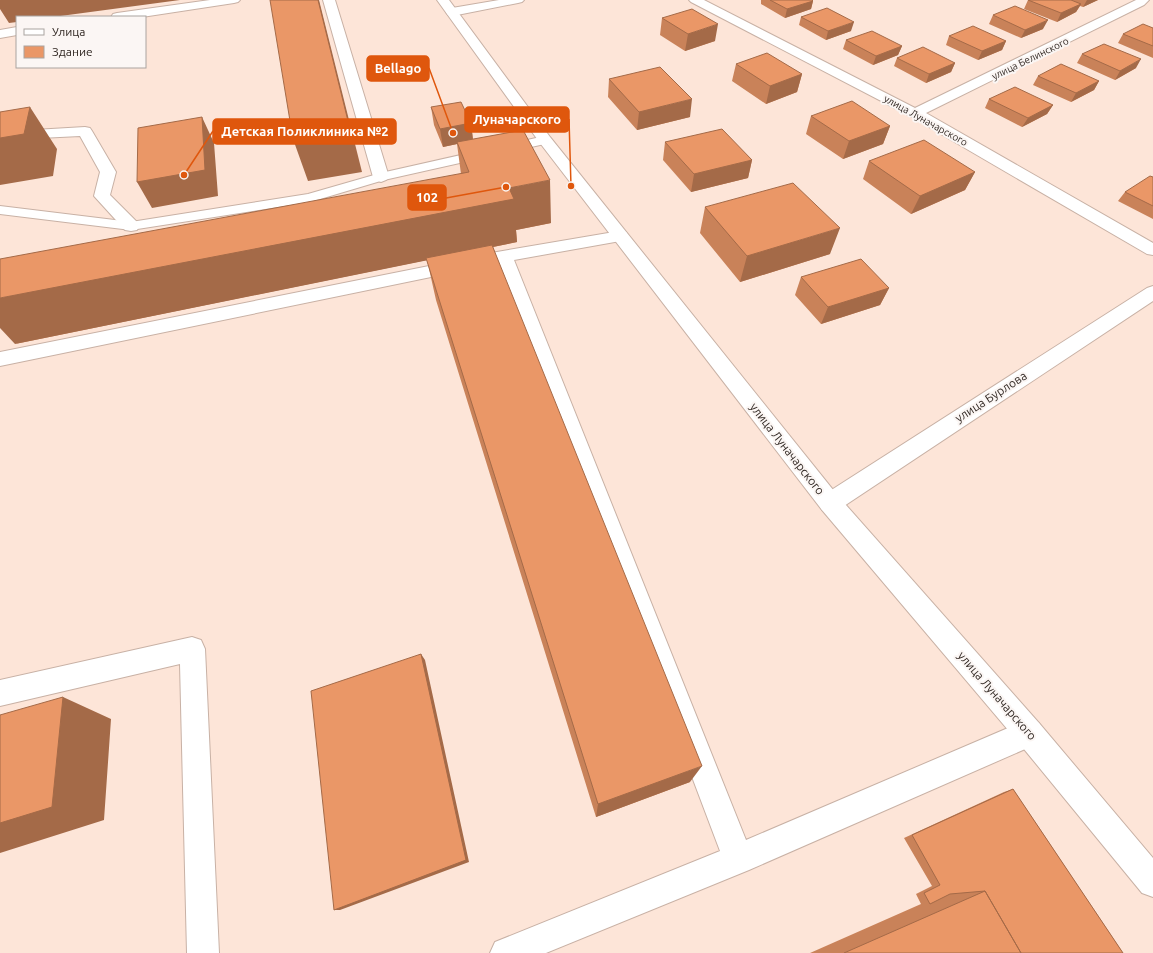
<svg xmlns="http://www.w3.org/2000/svg" width="1153" height="953" font-family="Ubuntu,sans-serif">
	<style>
		.lines { fill: none; stroke-linecap: round; stroke-linejoin: round }
		.service-casing { stroke: #c8b1a5; stroke-width: 2 }
		.minor-casing { stroke: #c8b1a5; stroke-width: 2 }
		.tertiary-casing { stroke: #c8b1a5; stroke-width: 2 }
		.service { fill: #fff; fill-rule: evenodd }
		.minor { fill: #fff; fill-rule: evenodd }
		.tertiary { fill: #fff; fill-rule: evenodd }
		.wall { fill: #c98259 }
		.shaded-wall { fill: #a46a48 }
		.building { fill: #ea9767; stroke: #a46a48 }
		.labels { text-anchor: middle; stroke-width: 4; stroke-linejoin: round; paint-order: stroke }
		.far-street-label { font-size: 10px; fill: #312823; stroke: #fbf6f4 }
		.street-label { font-size: 12px; fill: #312823; stroke: #fbf6f4 }
		.leader { fill: none; stroke: #df570d; stroke-width: 1.5 }
		.callout-dot { fill: #df570d; stroke: #fbf6f4; stroke-width: 1.5 }
		.callout { fill: #df570d; stroke: #df570d; stroke-width: 1.5 }
		.callout-label { font-size: 13px; text-anchor: middle; font-weight: bold; fill: #fff }
	</style>
	<rect width="100%" height="100%" fill="#fde5d8"/>
	<g class="lines">
		<g class="service-casing">
			<path id="service" d="M545,136L549,137L551,140L549,143L384,180L310,202L131,230L0,214V206L131,222L308,194L381,173Z"/>
		</g>
		<g class="minor-casing">
			<path id="minor" d="M210,0H240L238,2L234,3L142,17H111L113,14L117,13Z
				M323,0H335L389,177L386,180L381,182L376,180L373,177Z
				M499,0H524L522,2L518,3L452,16L448,15L446,12L448,9L452,8Z
				M689,0H704L915,108L1136,0H1149L1144,5L926,113L1153,243V255L1147,254L910,116L691,2Z
				M17,27V35L0,38V30Z
				M85,127L90,128L92,131L116,172L110,195L137,222L139,226L137,230L131,231L125,230L94,196L100,172L80,136L0,140V132Z
				M620,231L626,232L628,236L626,240L514,260L746,840L1029,719L1039,723L1043,733L1039,743L749,870L546,953H490L495,942L720,851L498,263L491,265L485,263L482,259L485,255L491,253Z
				M459,260L465,262L468,266L465,270L0,366V352Z
				M1153,286V301L838,510L830,513L822,510L819,503L822,496L1147,288Z
				M192,637L201,640L205,649L219,953H187L180,664L0,706V680Z"/>
		</g>
		<g class="tertiary-casing">
			<path id="tertiary" d="M437,0H449L550,137L838,496L1039,723L1153,858V897L1142,893L1019,743L822,510L540,143Z"/>
		</g>
		<use href="#service" class="service"/>
		<use href="#minor" class="minor"/>
		<use href="#tertiary" class="tertiary"/>
	</g>
	<path class="wall" d="M761,0H812L813,1L811,9L785,18L761,4Z
		M1028,0H1098L1083,7L1080,6L1076,12L1057,22L1024,9Z
		M993,15L1043,29L1021,38L989,24Z
		M801,17L851,31L826,40L799,25Z
		M662,18L715,41L685,51L660,35Z
		M1153,28V58L1118,43L1123,34Z
		M949,36L1006,41L1002,50L978,60L946,45Z
		M846,40L902,46L898,55L873,65L843,49Z
		M1082,54L1136,68L1115,80L1077,63Z
		M897,58L955,63L951,72L926,83L894,66Z
		M736,64L802,74L797,92L766,104L732,81Z
		M1038,76L1099,81L1094,90L1071,102L1033,85Z
		M609,79L690,117L637,130L608,97Z
		M989,99L1053,105L1047,114L1022,127L985,108Z
		M431,107L471,123L473,139L551,223L516,230L517,242L493,247L690,782L596,817L436,300L427,260L15,344L461,174L457,144L443,147L434,125Z
		M811,116L890,126L883,144L843,159L806,134Z
		M665,142L752,160L748,178L691,192L663,160Z
		M869,161L975,172L965,190L911,214L863,179Z
		M1153,177V219L1118,201L1125,192Z
		M705,207L830,254L740,282L700,233Z
		M801,277L889,288L880,305L821,324L795,295Z
		M1013,789L1123,953H810L921,904L916,894L932,886L904,838L1004,792Z"/>
	<path class="shaded-wall" d="M0,0H180L53,17H17V22L9,23L0,9Z
		M318,0H319L362,172L308,181L293,139Z
		M1087,0H1098L1083,7Z
		M813,1L811,9L785,18L787,9Z
		M1081,4L1076,12L1057,22L1061,13Z
		M1048,20L1043,29L1021,38L1025,30Z
		M854,22L851,31L826,40L828,31Z
		M718,24L715,41L685,51L688,34Z
		M1006,41L1002,50L978,60L982,51Z
		M902,46L898,55L873,65L876,56Z
		M1141,59L1136,68L1115,80L1120,71Z
		M955,63L951,72L926,83L929,74Z
		M802,74L797,92L766,104L770,86Z
		M1099,81L1094,90L1071,102L1076,93Z
		M692,99L690,117L637,130L639,112Z
		M1053,105L1047,114L1022,127L1028,118Z
		M30,107L57,149L53,176L0,185V138Z
		M202,117L214,143L218,196L152,208L137,182Z
		M471,123L473,141L457,142V144L443,147L440,129Z
		M890,126L883,144L843,159L849,141Z
		M752,160L748,178L691,192L694,174Z
		M975,172L965,190L911,214L920,196Z
		M550,180L551,223L516,230L517,242L15,344L0,328V298L509,188Z
		M840,228L830,254L740,282L747,256Z
		M889,288L880,305L821,324L828,307Z
		M421,654L425,660L469,862L340,910H334Z
		M63,697L111,719L104,820L0,853V823Z
		M702,766L690,782L596,817L598,804Z"/>
	<path class="building" d="M270,0H318L350,129L293,139Z
		M770,0H812L813,1L787,9Z
		M1028,0H1071L1081,4L1061,13Z
		M1015,6L1048,20L1025,30L993,15Z
		M827,8L854,22L828,31L801,17Z
		M692,9L718,24L688,34L662,18Z
		M1143,24L1153,28V46L1123,34Z
		M973,26L1006,41L982,51L949,36Z
		M872,31L902,46L876,56L846,40Z
		M1104,44L1141,59L1120,71L1082,54Z
		M923,47L955,63L929,74L897,58Z
		M767,53L802,74L770,86L736,64Z
		M1061,64L1099,81L1076,93L1038,76Z
		M660,67L692,99L639,112L609,79Z
		M1015,87L1053,105L1028,118L989,99Z
		M852,101L890,126L849,141L811,116Z
		M461,102L471,123L440,129L431,107Z
		M30,107L24,134L0,138V112Z
		M202,117L205,170L137,182L138,128Z
		M722,129L752,160L694,174L665,142Z
		M523,130L550,180L509,188L514,199L0,298V259L469,172L457,142Z
		M924,140L975,172L920,196L869,161Z
		M1150,176L1153,177V206L1125,192Z
		M793,183L840,228L747,256L705,207Z
		M492,245L702,766L598,804L426,258Z
		M861,259L889,288L828,307L801,277Z
		M421,654L466,860L334,910L311,691Z
		M63,697L52,807L0,823V715Z
		M1013,789L1123,953H1021L985,891L950,894L930,904L924,893L940,885L912,835Z
		M985,891L1021,953H844Z"/>
	<g class="labels">
		<g class="far-street-label">
			<text transform="translate(1030 58) rotate(-26)" y="4">улица Белинского</text>
			<text transform="translate(926 120) rotate(29)" y="4">улица Луначарского</text>
		</g>
		<g class="street-label">
			<text transform="translate(991 397) rotate(-33)" y="4">улица Бурлова</text>
			<text transform="translate(787 449) rotate(52)" y="4">улица Луначарского</text>
			<text transform="translate(997 696) rotate(49)" y="4">улица Луначарского</text>
		</g>
	</g>
	<path class="leader" d="M453 133L429 68M571 186L569 119M184 175L213 131M506 187L446 198"/>
	<g class="callout-dot">
		<circle cx="453" cy="133" r="4"/>
		<circle cx="571" cy="186" r="4"/>
		<circle cx="184" cy="175" r="4"/>
		<circle cx="506" cy="187" r="4"/>
	</g>
	<g class="callout">
		<rect x="367" y="56" width="62" height="25" rx="4"/>
		<rect x="465" y="107" width="104" height="25" rx="4"/>
		<rect x="213" y="119" width="183" height="25" rx="4"/>
		<rect x="408" y="185" width="38" height="25" rx="4"/>
	</g>
	<g class="callout-label">
		<text x="398" y="73">Bellago</text>
		<text x="517" y="124">Луначарского</text>
		<text x="305" y="136">Детская Поликлиника №2</text>
		<text x="427" y="202">102</text>
	</g>
	<rect x="16" y="16" width="130" height="52" fill="#fbf6f4" stroke="#aaa4a0"/>
	<rect x="24" y="29" width="20" height="6" fill="#ffffff" stroke="#aaa4a0"/>
	<text x="52" y="36" font-size="12" fill="#312823">Улица</text>
	<rect x="24" y="46" width="20" height="12" fill="#ea9767" stroke="#aaa4a0"/>
	<text x="52" y="56" font-size="12" fill="#312823">Здание</text>
</svg>
